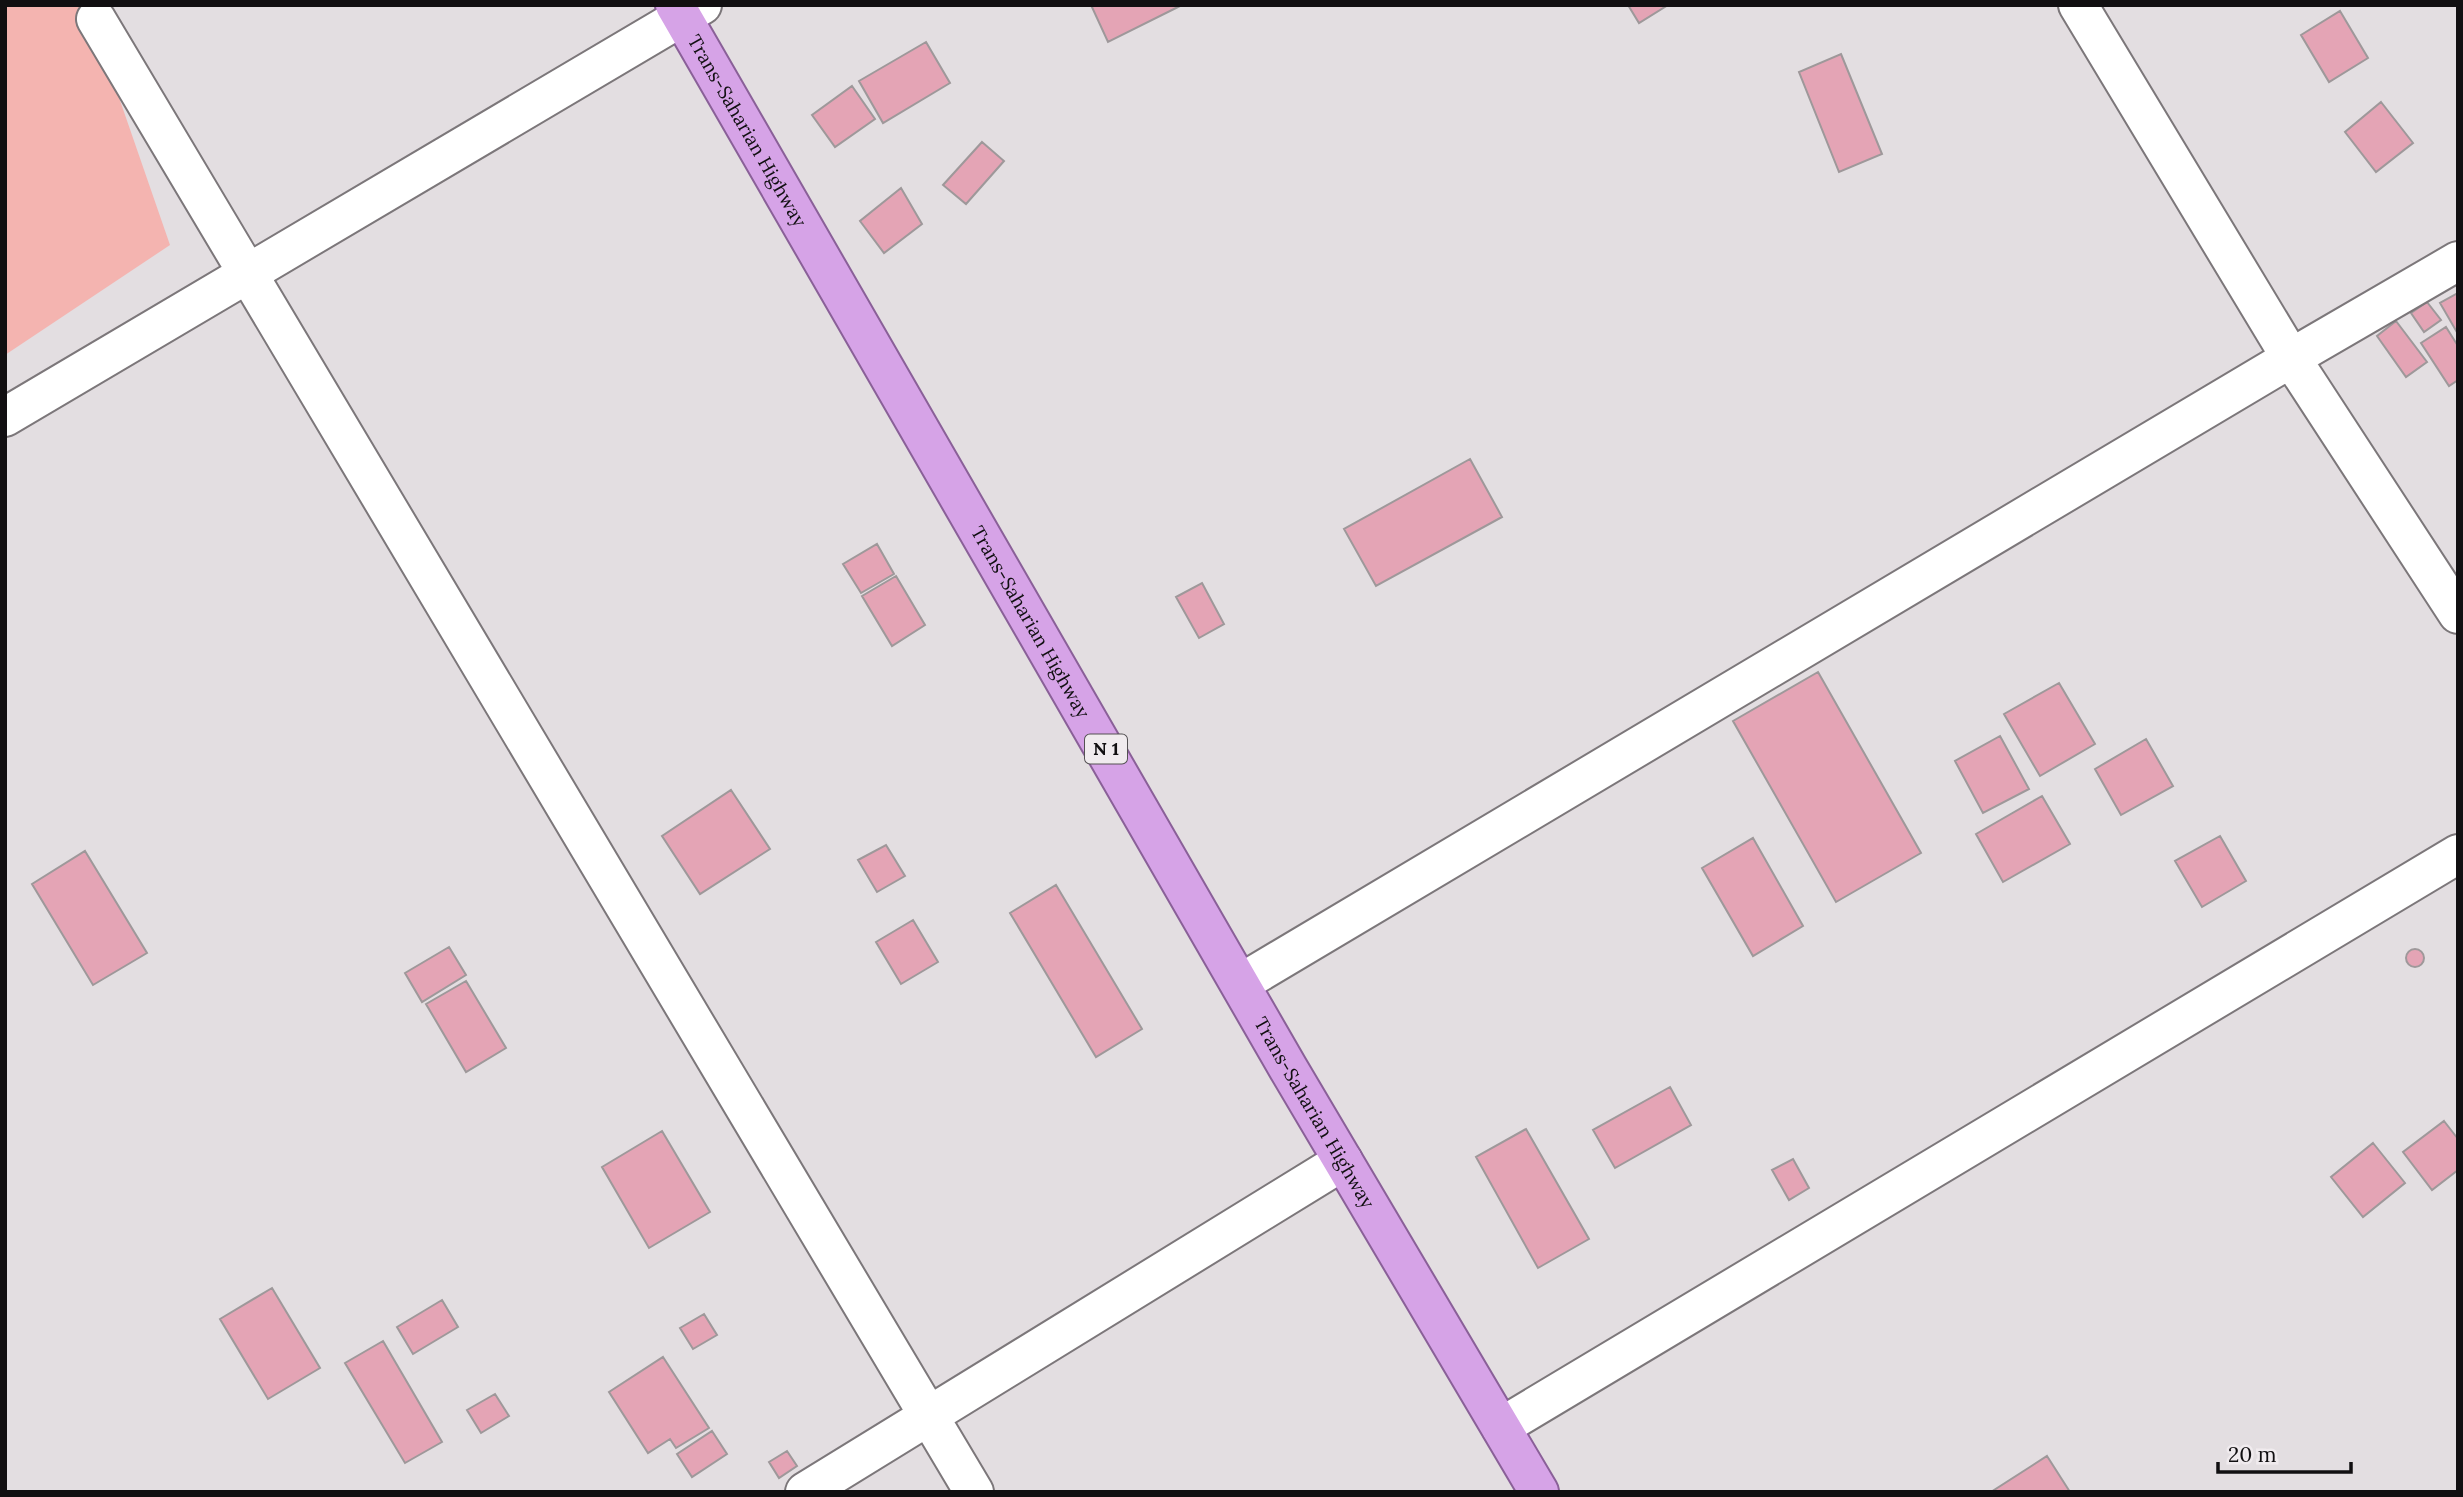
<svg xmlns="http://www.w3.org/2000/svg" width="2463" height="1497" font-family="Lora,serif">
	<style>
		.green { fill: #f4b4b0 }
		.building { fill: #e4a4b5; stroke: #9e989a; stroke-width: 2 }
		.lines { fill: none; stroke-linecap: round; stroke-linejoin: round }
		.minor-casing { stroke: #7c777a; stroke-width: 42 }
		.trunk-casing { stroke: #8a6098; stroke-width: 42 }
		.minor { stroke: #fff; stroke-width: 38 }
		.trunk { stroke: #d6a3e7; stroke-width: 38 }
		.labels { text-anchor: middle; stroke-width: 5; stroke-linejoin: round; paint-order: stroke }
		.shield { fill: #f0ebee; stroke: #545153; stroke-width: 2 }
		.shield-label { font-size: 18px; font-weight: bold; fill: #110f11 }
		.street-label { font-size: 19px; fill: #110f11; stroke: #f0ebee }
	</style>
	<rect width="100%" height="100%" fill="#e3dee1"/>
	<path class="green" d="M5,5H87L170,245L5,355Z"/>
	<path class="building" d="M1091,5H1182L1108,42Z
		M1628,5H1668L1639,23Z
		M2340,11L2368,58L2329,82L2301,35Z
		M926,42L950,83L883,123L859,81Z
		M1841,54L1882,154L1839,172L1799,72Z
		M852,86L875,119L835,147L812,115Z
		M2381,102L2413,143L2376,172L2345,132Z
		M982,142L1004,161L966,204L943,185Z
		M901,188L922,224L884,253L860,221Z
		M2458,293V334L2440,303Z
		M2427,302L2441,320L2424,332L2411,313Z
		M2396,321L2427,362L2406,377L2377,336Z
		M2446,327L2458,346V380L2449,386L2421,343Z
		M1470,459L1502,517L1376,586L1344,529Z
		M877,544L894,574L861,593L843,564Z
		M896,576L925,625L892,646L862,596Z
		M1202,583L1224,624L1199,638L1176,597Z
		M1818,672L1921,853L1836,902L1733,721Z
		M2059,683L2095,744L2040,776L2004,714Z
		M2000,736L2029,789L1983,813L1955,761Z
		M2146,739L2173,786L2121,815L2095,769Z
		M731,790L770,849L700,894L662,836Z
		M2042,796L2070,844L2003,882L1976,834Z
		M2220,836L2246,881L2202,907L2175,861Z
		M1753,838L1803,926L1753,956L1702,868Z
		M886,845L905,876L877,892L858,860Z
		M85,851L147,953L93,985L32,884Z
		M1056,885L1142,1029L1096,1057L1010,913Z
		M913,920L938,962L901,984L876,942Z
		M449,947L466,975L422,1002L405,973Z
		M2406 958a9 9 0 1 1 18 0a9 9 0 1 1-18 0Z
		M466,981L506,1048L466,1072L426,1004Z
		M1670,1087L1691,1125L1615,1168L1593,1130Z
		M2444,1121L2458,1139V1170L2432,1190L2403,1152Z
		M1526,1129L1589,1239L1538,1268L1476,1157Z
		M662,1131L710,1212L649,1248L602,1167Z
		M2373,1143L2405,1183L2363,1217L2331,1177Z
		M1793,1159L1809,1188L1789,1200L1772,1170Z
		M272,1288L320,1368L268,1399L220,1319Z
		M442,1300L458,1327L413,1354L397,1327Z
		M704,1314L717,1335L693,1349L680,1328Z
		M383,1341L442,1442L405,1463L345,1363Z
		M663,1357L709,1428L676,1448L670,1439L648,1453L609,1392Z
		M495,1394L509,1416L481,1433L467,1410Z
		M712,1431L727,1454L692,1477L677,1454Z
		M787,1451L797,1466L779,1478L769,1462Z
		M2047,1456L2070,1492H1991Z"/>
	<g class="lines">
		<g class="minor-casing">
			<path id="minor" d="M2078,5L2291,358L2458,614
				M96,19L974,1492
				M5,417L702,5
				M1241,983L2291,358L2458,261
				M1501,1427L2458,854
				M805,1492L1343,1161"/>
		</g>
		<g class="trunk-casing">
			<g id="trunk">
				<path id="s1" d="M675,5L1288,1068L1539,1492"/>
			</g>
		</g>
		<use href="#minor" class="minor"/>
		<use href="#trunk" class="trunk"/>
	</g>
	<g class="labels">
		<rect class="shield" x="1085" y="734.5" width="42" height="29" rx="5"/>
		<g class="shield-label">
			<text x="1106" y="755">N 1</text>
		</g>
		<g class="street-label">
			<text dy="7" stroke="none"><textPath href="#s1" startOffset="145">Trans-Saharian Highway</textPath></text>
			<text dy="7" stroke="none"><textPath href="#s1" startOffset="712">Trans-Saharian Highway</textPath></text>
			<text dy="7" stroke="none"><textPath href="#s1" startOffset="1279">Trans-Saharian Highway</textPath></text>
		</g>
	</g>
	<rect width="2463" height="1497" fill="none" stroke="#110f11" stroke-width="14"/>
	<path d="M2218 1462v10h133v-10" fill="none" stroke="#110f11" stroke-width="3.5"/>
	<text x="2228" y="1462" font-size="21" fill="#110f11" stroke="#f0ebee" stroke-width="5" paint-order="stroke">20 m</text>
</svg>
